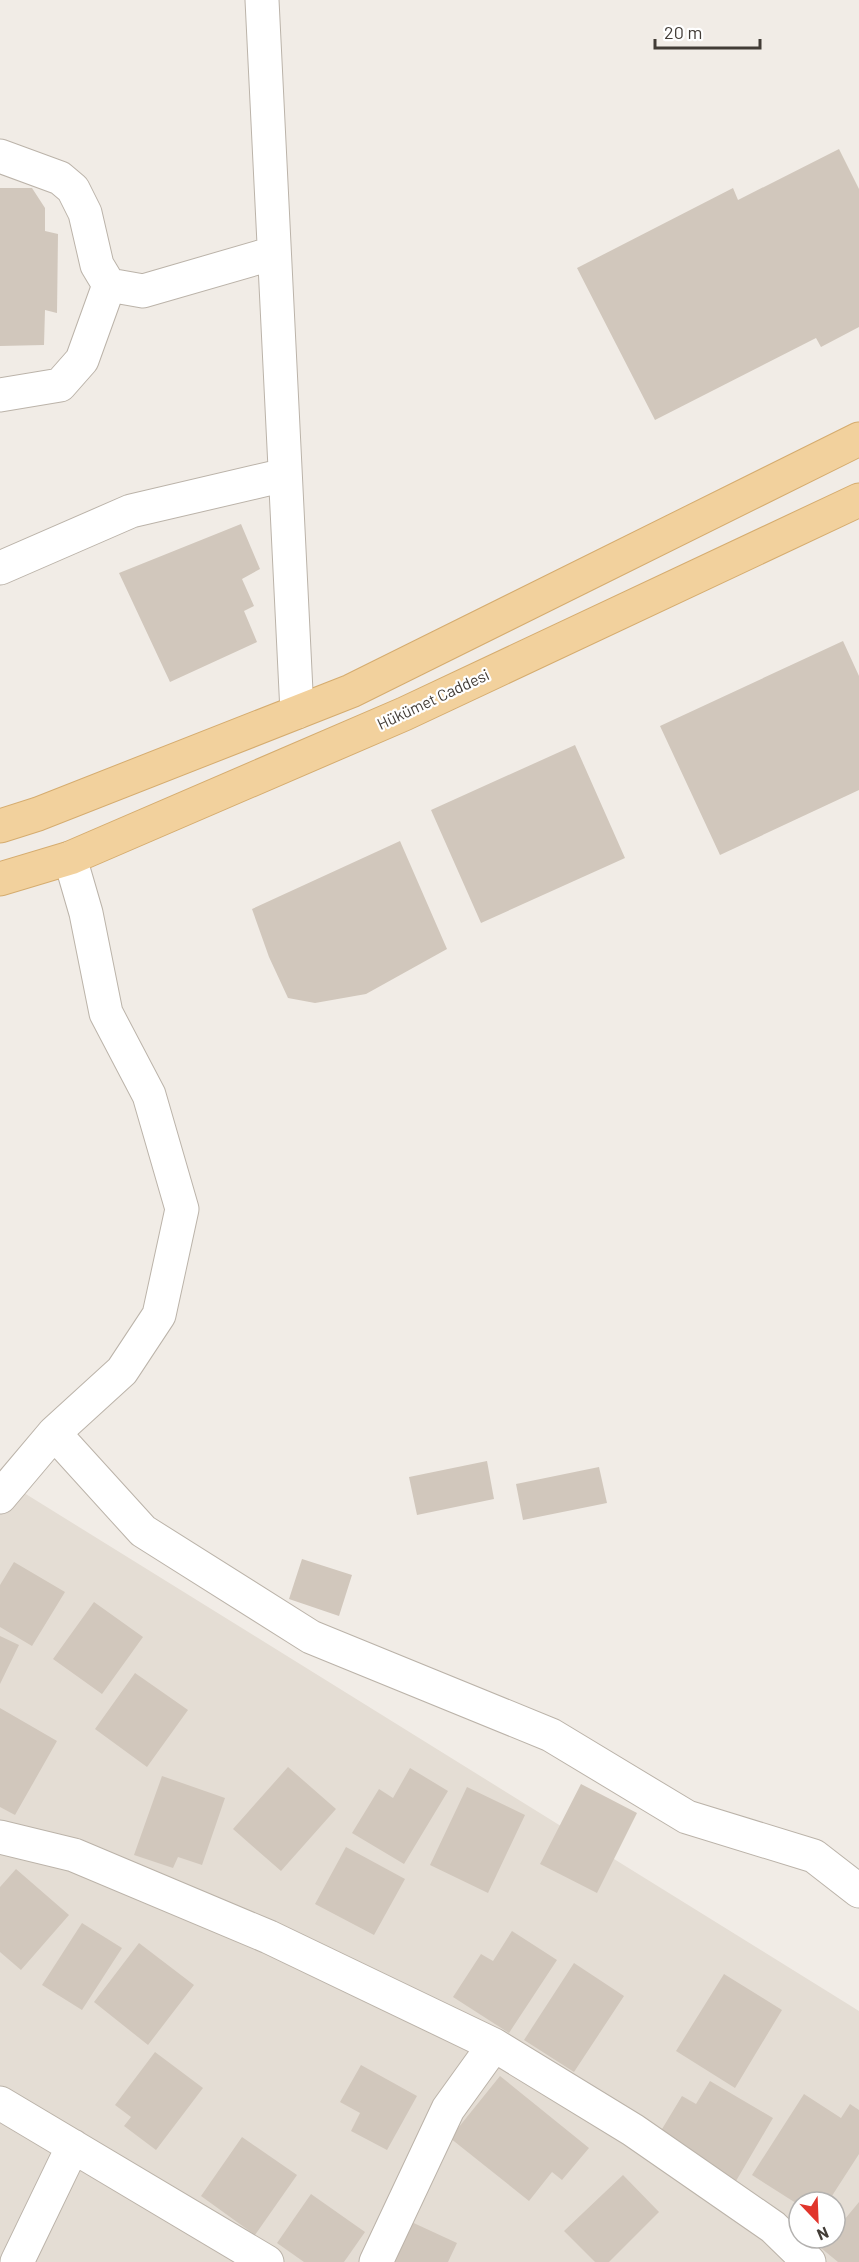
<svg xmlns="http://www.w3.org/2000/svg" width="859" height="2262" font-family="Barlow,sans-serif">
	<style>
		.residential { fill: #e4ddd4; fill-rule: evenodd }
		.building { fill: #d1c7bc }
		.lines { fill: none; stroke-linecap: round; stroke-linejoin: round }
		.street-casing { stroke: #bbb3a9; stroke-width: 35 }
		.primary-casing { stroke: #d5ac6f; stroke-width: 35 }
		.street { stroke: #fff; stroke-width: 33 }
		.primary { stroke: #f2d19d; stroke-width: 33 }
		.labels { text-anchor: middle; stroke-width: 4.5; stroke-linejoin: round; paint-order: stroke }
		.street-label { font-size: 16px; fill: #423c36; stroke: #fff }
	</style>
	<rect width="100%" height="100%" fill="#f1ece6"/>
	<path class="residential" d="M0,1478L859,2011V2262H0ZM799,2202H835V2238H799Z"/>
	<path class="building" d="M839,149L859,189V327L821,347L816,338L655,420L577,268L733,188L738,200Z
		M0,188H32L45,208V231L58,234L57,313L45,310L44,345L0,346Z
		M241,524L260,569L242,579L254,606L244,611L257,642L170,682L119,573Z
		M843,641L859,676V790L720,855L660,726Z
		M575,745L625,858L481,923L431,810Z
		M400,841L447,949L366,994L315,1003L288,998L269,957L252,909Z
		M487,1461L494,1499L417,1515L409,1477Z
		M599,1467L607,1503L523,1520L516,1484Z
		M302,1559L352,1575L339,1616L289,1599Z
		M14,1562L65,1592L32,1646L0,1627V1585Z
		M94,1602L143,1637L102,1694L53,1659Z
		M0,1636L19,1645L0,1684Z
		M135,1673L188,1710L147,1767L95,1729Z
		M0,1708L57,1741L15,1815L0,1807Z
		M288,1767L336,1809L281,1871L233,1829Z
		M410,1768L448,1791L404,1864L352,1833L379,1789L393,1798Z
		M162,1776L225,1798L202,1865L178,1857L173,1868L134,1855Z
		M581,1784L637,1813L597,1893L540,1864Z
		M467,1787L525,1815L488,1893L430,1865Z
		M346,1847L405,1879L374,1935L315,1904Z
		M16,1869L69,1915L21,1970L0,1952V1887Z
		M82,1923L122,1948L82,2010L42,1985Z
		M512,1931L557,1960L509,2033L453,1997L481,1954L493,1961Z
		M139,1943L194,1985L148,2045L94,2002Z
		M574,1963L624,1996L574,2072L524,2040Z
		M724,1974L782,2010L735,2088L676,2051Z
		M155,2052L203,2088L156,2150L124,2126L131,2117L115,2105Z
		M361,2065L417,2096L387,2150L351,2131L360,2113L340,2102Z
		M500,2076L589,2148L562,2180L552,2172L529,2201L450,2138Z
		M710,2081L773,2118L736,2181L659,2134L682,2096L696,2104Z
		M804,2094L841,2118L850,2104L859,2110V2154L828,2202H799V2205L752,2175Z
		M242,2137L297,2175L255,2235L201,2196Z
		M623,2175L659,2212L609,2262H595L564,2231Z
		M311,2194L365,2232L344,2262H304L277,2243Z
		M859,2202V2262H838L821,2248L829,2238H835V2231Z
		M405,2219L457,2243L448,2262H385Z"/>
	<g class="lines">
		<g class="street-casing">
			<path id="street" d="M262,0L297,712
				M0,156L60,178L73,189L85,213L97,265L109,285L143,291L274,253
				M0,395L60,385L82,360L109,285
				M0,568L131,511L285,475
				M54,1433L122,1371L159,1315L182,1209L149,1095L106,1013L86,913L70,858
				M0,1497L54,1433L143,1531L311,1637L551,1735L687,1817L814,1856L859,1891
				M0,1837L74,1855L269,1937L494,2045L633,2130L773,2227L809,2262
				M0,2103L267,2262
				M17,2262L73,2146
				M376,2262L448,2109L494,2045"/>
		</g>
		<g class="primary-casing">
			<path id="primary" d="M0,826L38,814L351,691L859,439
				M0,879L70,858L404,714L859,500"/>
		</g>
		<use href="#street" class="street"/>
		<use href="#primary" class="primary"/>
	</g>
	<g class="labels">
		<g class="street-label">
			<text transform="translate(433 699) rotate(-25)" y="6">Hükümet Caddesi</text>
		</g>
	</g>
	<g transform="translate(817 2220) rotate(157)"><circle r="28" fill="#ffffff" stroke="#b3b1af" stroke-width="1.5"/>
	<path d="M0-4.5L10 22L0 15L-10 22Z" fill="#e1352c"/>
	<text y="-9" font-size="16" font-weight="bold" text-anchor="middle" fill="#423c36">N</text>
	</g>
	<path d="M655 39v9h105v-9" fill="none" stroke="#423c36" stroke-width="3"/>
	<text x="664" y="39" font-size="18" fill="#423c36" stroke="#ffffff" stroke-width="4.5" paint-order="stroke">20 m</text>
</svg>
